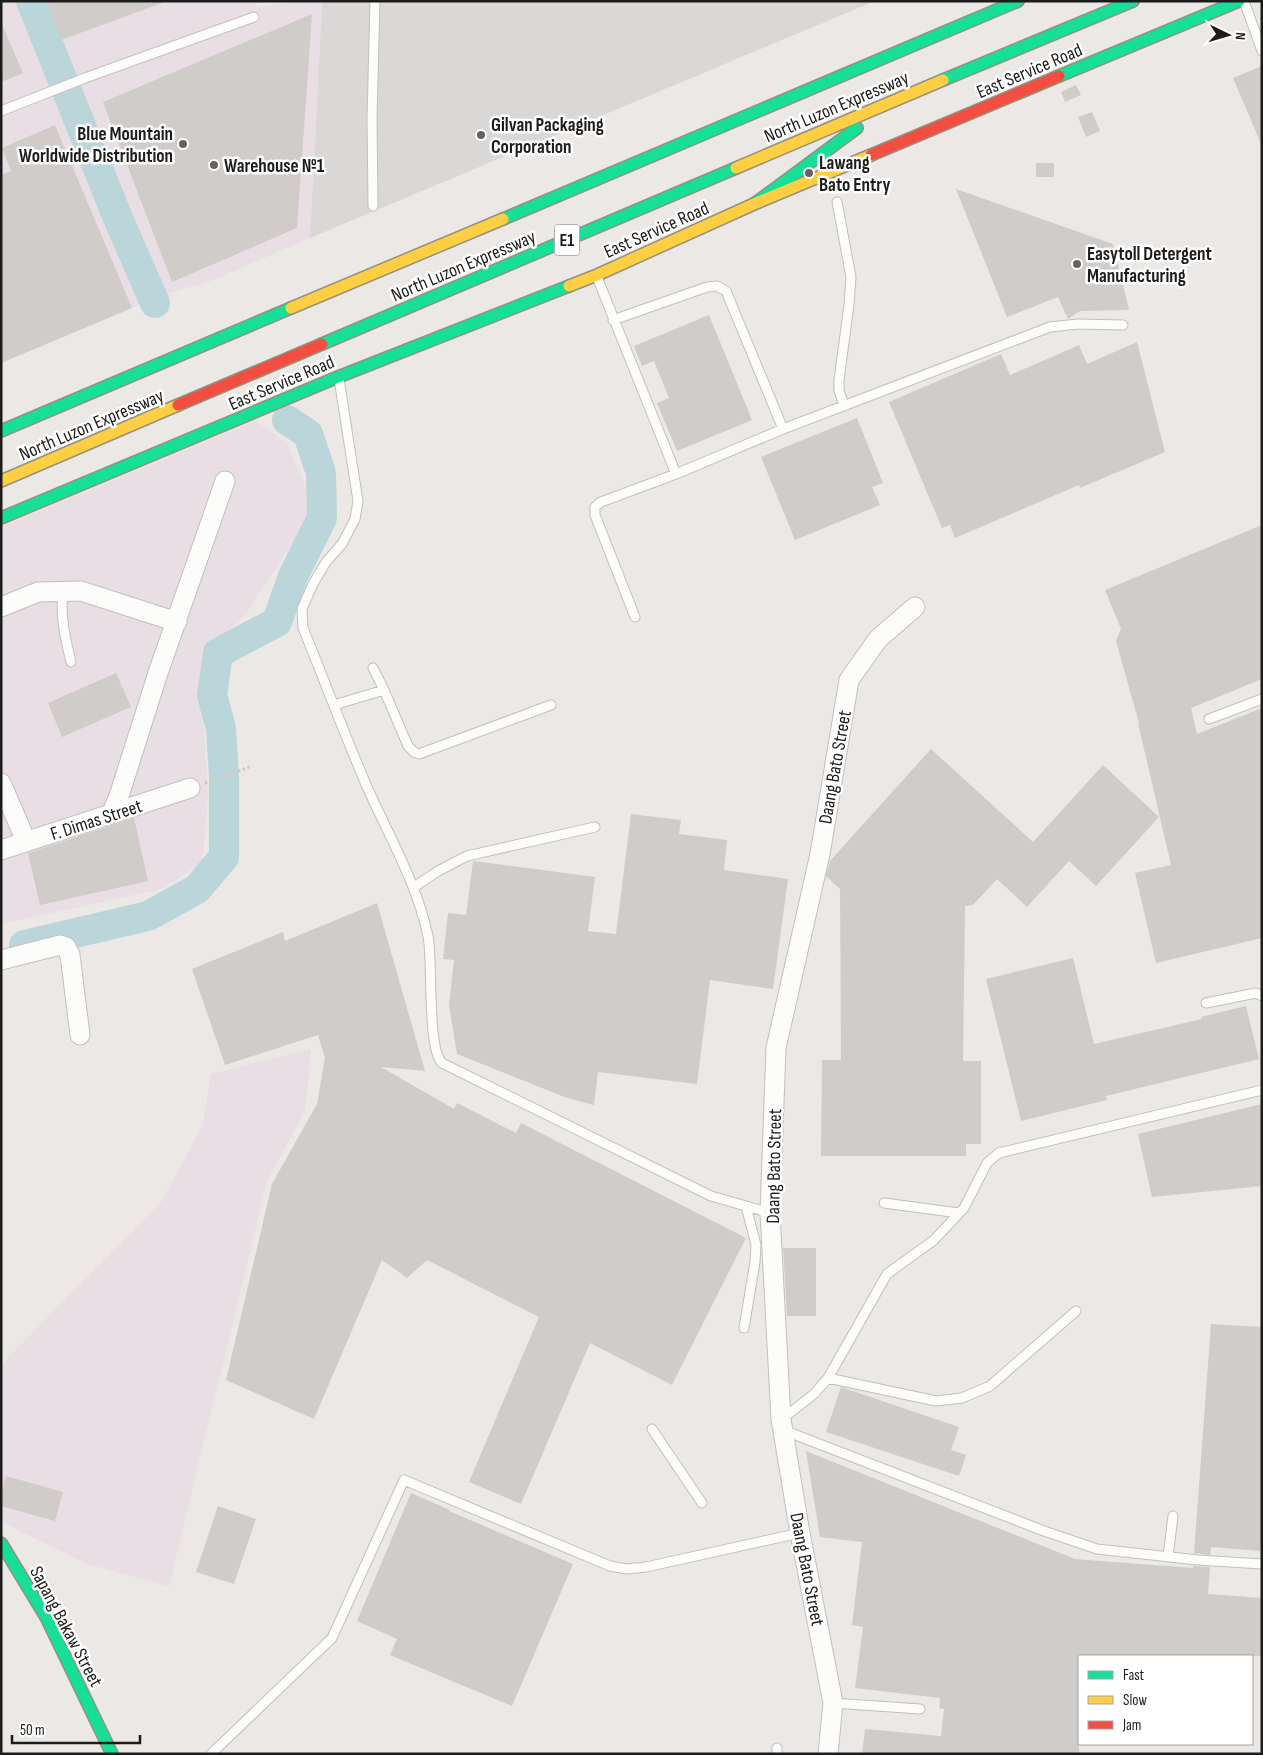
<svg xmlns="http://www.w3.org/2000/svg" width="1263" height="1755" font-family="'Sofia Sans Condensed',sans-serif">
	<style>
		.residential { fill: #dad8d6 }
		.industrial { fill: #e8dee4 }
		.lines { fill: none; stroke-linecap: round; stroke-linejoin: round }
		.river { stroke: #bbd6db; stroke-width: 30 }
		.building { fill: #d0ccca }
		.lane-casing { stroke: #c2c0bf; stroke-width: 11 }
		.street-casing { stroke: #c2c0bf; stroke-width: 21 }
		.fast-casing { stroke: #92927f; stroke-width: 14 }
		.slow-casing { stroke: #92927f; stroke-width: 14 }
		.jam-casing { stroke: #92927f; stroke-width: 14 }
		.path { stroke: #d4c7c6; stroke-width: 3; stroke-dasharray: 2.5 2.5; stroke-linecap: butt }
		.lane { stroke: #fcfcfb; stroke-width: 9 }
		.street { stroke: #fcfcfb; stroke-width: 19 }
		.fast { stroke: #16e098; stroke-width: 11 }
		.slow { stroke: #ffcf43; stroke-width: 11 }
		.jam { stroke: #f24e42; stroke-width: 11 }
		.poi-dot { fill: #646362; stroke: #fff; stroke-width: 2 }
		.labels { text-anchor: middle; stroke-width: 5; stroke-linejoin: round; paint-order: stroke }
		.shield { fill: #fff; stroke: #606060; stroke-width: 1 }
		.shield-label { font-size: 18px; font-weight: bold; fill: #1c1c1c }
		.street-label { font-size: 19px; fill: #1c1c1c; stroke: #fff }
		.poi-label { font-size: 19px; font-weight: bold; fill: #1c1c1c; stroke: #fff; text-anchor: start }
	</style>
	<rect width="100%" height="100%" fill="#ebe8e5"/>
	<path class="residential" d="M322,1H875L310,238Z"/>
	<path class="industrial" d="M1,1H255L257,8L295,1H322L310,238L211,281L168,293L1,363Z
		M256,421L288,445L315,510L248,610L212,648L203,710L208,798L202,863L161,889L1,924V527Z
		M311,1049L305,1111L267,1181L169,1586L87,1564L2,1522L1,1365L161,1202L203,1125L211,1074Z"/>
	<g class="lines">
		<path class="river" d="M31,1L117,216L155,303
			M24,945L148,916L197,889L224,857V776L221,728L212,695L218,653L277,622L293,576L322,518L321,473L308,434L287,420"/>
	</g>
	<path class="building" d="M47,1H162V3L61,40Z
		M312,14L297,228L172,282L103,102Z
		M1,22L23,73L1,82Z
		M1262,66V146L1233,78Z
		M1076,85L1081,95L1065,102L1061,92Z
		M1092,112L1100,131L1086,137L1078,117Z
		M55,125L132,308L1,363V175L11,171L2,148Z
		M1036,163H1054V177H1036Z
		M956,189L1113,244L1129,310L1080,311L1068,319L1058,297L1007,317Z
		M709,315L752,420L677,451L657,403L669,398L654,361L642,366L634,346Z
		M1137,342L1165,452L1080,488L1079,485L955,538L950,525L942,528L889,402L1001,354L1010,375L1079,345L1087,364Z
		M857,418L883,483L872,487L880,505L795,540L761,457Z
		M1262,525V679L1191,708L1197,734L1262,708V938L1156,963L1135,873L1171,865L1138,723H1139L1116,641L1121,629L1105,590Z
		M116,673L131,707L62,737L48,703Z
		M931,749L1033,842L1103,765L1159,817L1096,886L1069,861L1027,907L997,879L973,905L965,906L963,1061H981V1144H966V1156H821L822,1060H841L840,889L826,876L830,861Z
		M631,814L681,820L679,834L727,840L724,870L788,879L773,989L710,980L697,1084L598,1072L594,1105L567,1098L457,1054L449,1005L454,960L443,959L448,913L466,915L473,861L595,877L588,931L616,934Z
		M134,818L148,881L40,905L28,853Z
		M377,903L425,1071L381,1067L454,1109L457,1103L516,1133L521,1123L746,1238L672,1385L590,1343L521,1504L469,1482L539,1317L427,1260L407,1278L382,1260L314,1419L226,1380L272,1184L317,1104L325,1058L318,1035L225,1065L192,969L283,932L285,941Z
		M1073,958L1094,1044L1202,1019L1201,1017L1246,1006L1259,1059L1106,1096L1107,1100L1021,1121L986,979Z
		M1262,1104V1186L1152,1197L1138,1134Z
		M783,1248H816V1316H787Z
		M1211,1324L1262,1327V1551L1211,1547L1210,1555L1194,1553Z
		M841,1387L959,1427L951,1450L966,1455L959,1476L826,1432Z
		M806,1451L1075,1559L1193,1568V1566L1210,1567L1208,1594L1262,1598V1656H1079V1754H862L865,1729L941,1736L944,1709L939,1708L940,1698L855,1688L863,1627L852,1625L862,1542L820,1537Z
		M6,1476L63,1492L55,1521L1,1506V1492Z
		M411,1493L450,1510L449,1511L573,1564L512,1706L390,1655L397,1639L357,1621Z
		M218,1506L256,1519L234,1584L196,1572Z"/>
	<g class="lines">
		<g class="lane-casing">
			<path id="lane" d="M1244,1L1262,51
				M1,111L85,78L254,17
				M837,202L851,277L849,305L839,380V390L844,406
				M373,206L372,118L375,1
				M597,277L676,474
				M613,320L707,287L717,286L726,291L783,429
				M339,379L358,501L355,519L342,544L326,562L313,584L302,609L303,628C325,682 345,736 368,789C390,838 417,884 428,936C433,961 427,1049 442,1063L711,1196L770,1213
				M63,591C60,617 65,637 71,662
				M635,617L595,515V507L601,502L676,474L783,429L1050,327L1078,324L1123,325
				M384,690L408,746L414,752L419,754L551,705
				M334,705L384,690L373,668
				M1209,719L1262,699
				M414,887L438,871L467,856L595,827
				M1206,1003L1256,993L1262,996
				M884,1203L959,1213
				M744,1328L755,1262L756,1245L746,1206
				M828,1378L936,1401L962,1398L990,1386L1076,1311
				M782,1419L814,1394L828,1378L887,1274L934,1240L964,1208L987,1163L999,1153L1262,1090
				M652,1429L702,1503
				M783,1430L1044,1531L1097,1549L1198,1560L1262,1564
				M1168,1557L1173,1516
				M833,1703L920,1709
				M777,1748V1754
				M211,1754L332,1638L404,1480L610,1566L627,1569L646,1567L800,1533"/>
		</g>
		<g class="street-casing">
			<path id="street" d="M1,607L38,592L81,591L177,622
				M1,783L26,841
				M112,813L120,793L158,673L225,481
				M1,850L190,788
				M1,960L60,945L66,947L70,955L80,1035
				M828,1754L833,1703L800,1533L781,1419L770,1213L776,1048L820,854L849,680L878,639L915,607"/>
		</g>
		<g class="fast-casing">
			<path id="fast" d="M1059,76L1239,1
				M943,80L1133,1
				M754,204L857,128
				M503,219L1018,1
				M322,344L736,168
				M1,431L291,308
				M1,518L338,377L569,286
				M1,1543L46,1617L112,1754"/>
		</g>
		<g class="slow-casing">
			<path id="slow" d="M736,168L943,80
				M569,286L597,275L754,204L871,155
				M291,308L503,219
				M1,481L178,405"/>
		</g>
		<g class="jam-casing">
			<path id="jam" d="M871,155L1059,76
				M178,405L322,344"/>
		</g>
		<path class="path" d="M205,783L252,766"/>
		<use href="#lane" class="lane"/>
		<use href="#street" class="street"/>
		<use href="#fast" class="fast"/>
		<use href="#slow" class="slow"/>
		<use href="#jam" class="jam"/>
	</g>
	<g class="poi-dot">
		<circle cx="481" cy="135" r="5"/>
		<circle cx="183" cy="144" r="5"/>
		<circle cx="214" cy="165" r="5"/>
		<circle cx="809" cy="173" r="5"/>
		<circle cx="1077" cy="264" r="5"/>
	</g>
	<g class="labels">
		<rect class="shield" x="554.5" y="224.5" width="25" height="31" rx="4"/>
		<g class="shield-label">
			<text x="567" y="246">E1</text>
		</g>
		<g class="street-label">
			<text transform="translate(1029 70) rotate(-23)" y="7">East Service Road</text>
			<text transform="translate(836 106) rotate(-23)" y="7">North Luzon Expressway</text>
			<text transform="translate(656 229) rotate(-24)" y="7">East Service Road</text>
			<text transform="translate(463 265) rotate(-23)" y="7">North Luzon Expressway</text>
			<text transform="translate(281 382) rotate(-23)" y="7">East Service Road</text>
			<text transform="translate(91 424) rotate(-23)" y="7">North Luzon Expressway</text>
			<text transform="translate(834 767) rotate(-80)" y="7">Daang Bato Street</text>
			<text transform="translate(96 819) rotate(-18)" y="7">F. Dimas Street</text>
			<text transform="translate(773 1166) rotate(-89)" y="7">Daang Bato Street</text>
			<text transform="translate(808 1569) rotate(79)" y="7">Daang Bato Street</text>
			<text transform="translate(67 1626) rotate(62)" y="7">Sapang Bakaw Street</text>
		</g>
		<g class="poi-label">
			<text x="491" y="131">Gilvan Packaging<tspan x="491" dy="22">Corporation</tspan></text>
			<text x="173" y="140" text-anchor="end">Blue Mountain<tspan x="173" dy="22">Worldwide Distribution</tspan></text>
			<text x="819" y="169">Lawang<tspan x="819" dy="22">Bato Entry</tspan></text>
			<text x="224" y="172">Warehouse №1</text>
			<text x="1087" y="260">Easytoll Detergent<tspan x="1087" dy="22">Manufacturing</tspan></text>
		</g>
	</g>
	<rect width="1263" height="1755" fill="none" stroke="#1c1c1c" stroke-width="5"/>
	<rect x="1078" y="1655" width="175" height="90" fill="#ffffff" stroke="#a4a4a4"/>
	<rect x="1088" y="1671" width="25" height="8" fill="#16e098" stroke="#a4a4a4"/>
	<text x="1123" y="1680" font-size="15" fill="#1c1c1c">Fast</text>
	<rect x="1088" y="1696" width="25" height="8" fill="#ffcf43" stroke="#a4a4a4"/>
	<text x="1123" y="1705" font-size="15" fill="#1c1c1c">Slow</text>
	<rect x="1088" y="1721" width="25" height="8" fill="#f24e42" stroke="#a4a4a4"/>
	<text x="1123" y="1730" font-size="15" fill="#1c1c1c">Jam</text>
	<g transform="translate(1228 35) rotate(95)" stroke="#ffffff" stroke-width="4" paint-order="stroke">
	<path d="M0-4L9 19L0 12L-9 19Z" fill="#1c1c1c"/>
	<text y="-8" font-size="14" font-weight="bold" text-anchor="middle" fill="#1c1c1c">N</text>
	</g>
	<path d="M12 1735v8h128v-8" fill="none" stroke="#1c1c1c" stroke-width="2.5"/>
	<text x="20" y="1735" font-size="15" fill="#1c1c1c" stroke="#ffffff" stroke-width="4" paint-order="stroke">50 m</text>
</svg>
